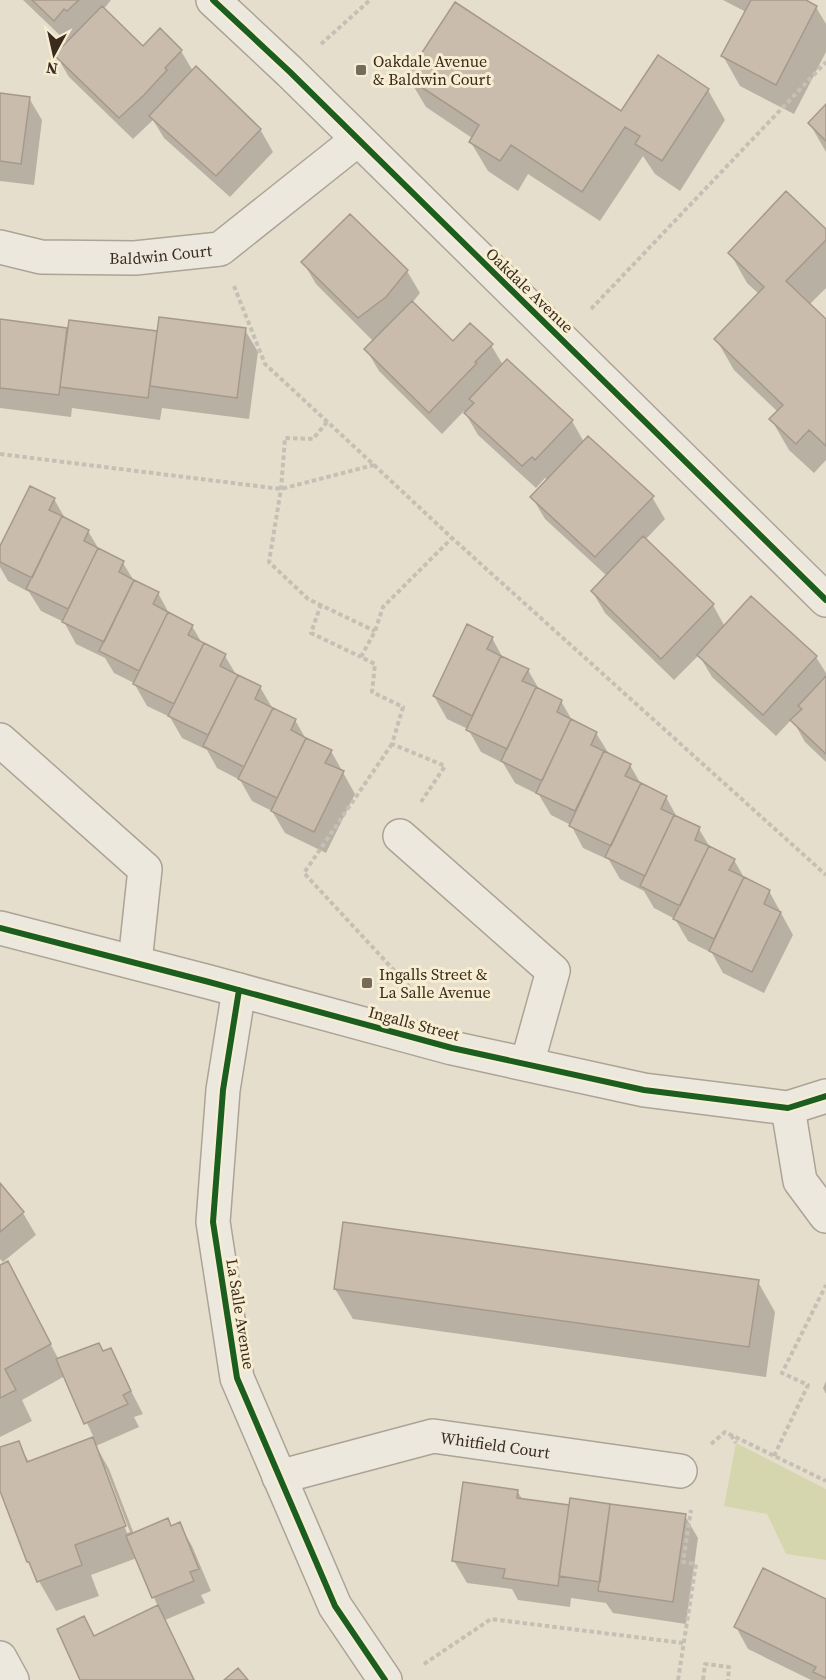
<svg xmlns="http://www.w3.org/2000/svg" width="826" height="1680" font-family="'Source Serif 4',serif">
	<style>
		.green { fill: #d5d6ae }
		.shadow { fill: #0003; fill-rule: evenodd }
		.building { fill: #c9bcad; stroke: #a6998b; stroke-width: 1.5 }
		.lines { fill: none; stroke-linecap: round; stroke-linejoin: round }
		.minor-casing { stroke: #aba396; stroke-width: 36 }
		.path { stroke: #c6bfb5; stroke-width: 4; stroke-dasharray: 4.5 3; stroke-linecap: butt }
		.minor { stroke: #ede8de; stroke-width: 33 }
		.cycleway-casing { stroke: #f7edd2; stroke-width: 10 }
		.cycleway { stroke: #1b5e20; stroke-width: 6 }
		.poi-dot { fill: #766a5a; stroke: #f7edd2; stroke-width: 2 }
		.labels { text-anchor: middle; stroke-width: 6; stroke-linejoin: round; paint-order: stroke }
		.poi-label { font-size: 16px; fill: #3a2b1d; stroke: #f7edd2; text-anchor: start }
		.street-label { font-size: 16px; fill: #3a2b1d; stroke: #f7edd2 }
	</style>
	<rect width="100%" height="100%" fill="#e6decc"/>
	<path class="green" d="M736,1443L826,1489V1560L786,1554L767,1514L724,1506Z"/>
	<path class="shadow" d="M23,0H111L103,10L143,48L160,30L181,51L193,71L260,129L273,152L230,197L164,138L153,120L133,139L69,77L56,55L68,43Z
		M723,0H802L816,7L826,24V52L794,114L740,86L723,56L746,12Z
		M408,77L622,113L708,90L725,120L680,191L655,174L643,156L600,221L528,174L518,191L488,171L470,141L472,138L426,107Z
		M0,95L29,98L42,120L34,185L0,181Z
		M826,106V152L810,124Z
		M826,231V288L809,305L826,321V460L814,473L789,450L771,419L778,412L734,370L716,339L759,294L747,283L730,253Z
		M303,262L407,271L420,293L412,303L453,343L491,345L503,365L572,421L584,442L652,497L665,519L645,540L713,605L725,627L816,657L826,673V762L805,742L792,719L776,736L712,677L699,655L674,680L605,613L592,591L607,576L545,519L532,497L548,480L545,478L536,488L478,435L464,411L442,434L379,371L366,349L377,336L372,340L316,284Z
		M0,320L69,329L70,321L158,333L245,330L258,352L249,419L162,408L160,420L72,408L71,417L0,408Z
		M54,499L66,520L88,531L100,551L123,563L134,581L158,593L170,615L192,626L203,645L225,656L237,676L260,687L273,709L295,720L306,739L331,751L355,794L326,853L285,833L272,811L252,801L240,780L217,768L207,750L182,738L170,717L147,706L134,683L114,673L105,658L76,644L64,622L41,611L29,592L8,581L0,567V550Z
		M492,638L503,658L528,670L540,691L561,701L573,722L596,733L609,754L630,765L642,786L666,797L678,819L699,829L711,849L734,860L745,879L769,891L793,935L764,993L723,973L712,953L688,941L675,919L654,908L644,891L620,879L609,860L583,848L571,825L551,815L539,795L515,783L503,763L481,752L468,729L447,719L434,696Z
		M0,1185L23,1213L36,1235L3,1262L0,1259Z
		M7,1263L59,1360L103,1353L110,1350L143,1414L134,1417L139,1427L96,1446L109,1469L134,1534L179,1524L192,1546L211,1591L201,1595L205,1603L165,1620L195,1680H81L84,1618L95,1637L158,1607L137,1558L91,1575L99,1596L56,1611L28,1562L0,1487V1449L18,1443L29,1462L94,1438L65,1376L22,1400L32,1421L0,1437V1267ZM103,1469H106L130,1532L127,1533Z
		M758,1282L775,1312L766,1377L353,1319L335,1289Z
		M826,1381V1394L823,1388Z
		M517,1491L523,1500L570,1507L685,1516L698,1538L686,1624L613,1613L606,1603L571,1598L570,1607L518,1600L512,1589L467,1583L454,1561Z
		M826,1600V1680H811L748,1649L736,1627Z"/>
	<path class="building" d="M32,0H79L67,11L64,9L54,21Z
		M751,0H806L817,6L776,85L721,56Z
		M455,2L621,111L658,55L709,89L662,161L635,144L640,136L625,127L582,192L511,145L500,161L469,142L479,125L406,77Z
		M102,6L143,46L160,28L182,50L165,68L167,70L144,95L119,118L54,55Z
		M196,66L261,129L216,176L149,116Z
		M0,93L30,97L21,164L0,161Z
		M826,104V141L808,123Z
		M786,191L826,229V240L786,281L826,319V446L809,430L796,444L769,419L783,405L714,339L764,287L728,253Z
		M350,214L408,270L386,297L358,318L301,262Z
		M412,301L453,341L470,323L493,344L475,362L477,363L429,413L364,349Z
		M159,317L246,328L237,398L150,386Z
		M0,319L67,328L59,395L0,388Z
		M69,320L157,331L148,398L60,387Z
		M507,359L573,420L535,460L532,457L522,466L464,413L474,403L469,399Z
		M588,436L654,496L595,557L530,497Z
		M30,486L55,498L49,510L62,516L32,578L0,562V546Z
		M62,516L89,530L84,541L98,548L68,609L26,589Z
		M643,536L714,604L661,659L591,591Z
		M98,548L124,561L119,572L134,580L104,642L62,622Z
		M134,580L159,592L153,604L168,612L139,671L99,651Z
		M751,596L817,656L763,715L697,655Z
		M168,612L193,625L188,635L204,643L174,704L133,684Z
		M467,624L493,637L487,649L501,656L472,716L433,696Z
		M204,643L226,654L220,666L238,675L208,735L168,716Z
		M501,656L529,669L522,681L536,687L507,749L466,730Z
		M238,675L261,686L255,699L273,708L244,767L203,746Z
		M826,676V754L790,720L802,709L798,706Z
		M536,687L562,700L557,712L571,719L542,781L501,761Z
		M273,708L296,719L291,730L306,738L277,798L238,779Z
		M571,719L597,732L591,745L604,751L575,811L536,793Z
		M306,738L332,750L325,763L344,771L314,832L271,811Z
		M604,751L631,764L625,776L641,783L611,846L569,826Z
		M641,783L667,796L661,809L674,815L645,876L605,857Z
		M674,815L700,827L695,840L709,846L680,906L640,886Z
		M709,846L735,859L729,870L744,877L714,939L673,919Z
		M744,877L770,890L764,904L781,912L752,972L709,951Z
		M0,1183L24,1212L0,1232Z
		M343,1222L759,1280L749,1347L334,1289Z
		M8,1261L51,1344L5,1369L16,1390L0,1398V1265Z
		M99,1343L103,1351L111,1348L131,1391L123,1395L128,1404L84,1424L56,1359Z
		M93,1437L126,1526L75,1545L82,1565L37,1582L29,1562H27L0,1491V1447L19,1441L27,1462Z
		M463,1482L518,1490L517,1498L569,1505L558,1586L503,1578L505,1569L452,1561Z
		M570,1498L610,1504L600,1582L559,1576Z
		M610,1504L686,1514L673,1602L598,1591Z
		M168,1518L171,1526L180,1522L199,1569L190,1572L194,1581L152,1598L126,1536Z
		M763,1568L826,1599V1678L813,1672L816,1667L734,1627Z
		M158,1605L194,1680H80L57,1629L84,1616L94,1636Z
		M238,1668L248,1680H224Z"/>
	<g class="lines">
		<g class="minor-casing">
			<g id="minor">
				<path d="M213,0L290,72L826,600"/>
				<path id="s1" d="M0,247L41,257L135,258L220,249L357,140"/>
				<path d="M0,740L145,869L135,962"/>
				<path d="M400,836L553,971L527,1064"/>
				<path d="M0,928L209,982L452,1048L644,1090L788,1108L826,1096"/>
				<path d="M239,990L223,1090L213,1222L237,1378L335,1606L385,1680"/>
				<path d="M788,1108L800,1181L826,1216"/>
				<path id="s2" d="M279,1477L433,1436L680,1471"/>
				<path d="M0,1658L12,1680"/>
			</g>
		</g>
		<path class="path" d="M321,44L370,0
			M591,309L826,62
			M327,422L313,439L285,438L281,489L269,562L308,599L375,631
			M0,454L281,489L374,465L265,364L234,286
			M374,465L452,538L826,875
			M321,604L311,633L361,657
			M392,744L304,873L416,994
			M421,802L445,766L392,744L403,707L372,692L375,664L361,657L375,631L383,607L452,538
			M731,1435L736,1443
			M711,1444L725,1432L826,1481
			M774,1456L808,1385L782,1373L826,1285
			M424,1664L491,1619L683,1643
			M678,1680L696,1564L683,1562L691,1510
			M703,1680L705,1664L729,1667L728,1680"/>
		<use href="#minor" class="minor"/>
		<g class="cycleway-casing">
			<path id="cycleway" d="M213,0L290,72L826,600
				M0,928L209,982L452,1048L644,1090L788,1108L826,1096
				M239,990L223,1090L213,1222L237,1378L335,1606L385,1680"/>
		</g>
		<use href="#cycleway" class="cycleway"/>
	</g>
	<g class="poi-dot">
		<rect x="355" y="64" width="12" height="12" rx="3"/>
		<rect x="361" y="977" width="12" height="12" rx="3"/>
	</g>
	<g class="labels">
		<g class="poi-label">
			<text x="373" y="67">Oakdale Avenue<tspan x="373" dy="18">&amp; Baldwin Court</tspan></text>
			<text x="379" y="980">Ingalls Street &amp;<tspan x="379" dy="18">La Salle Avenue</tspan></text>
		</g>
		<g class="street-label">
			<text dy="6" stroke="none"><textPath href="#s1" startOffset="162">Baldwin Court</textPath></text>
			<text transform="translate(530 290) rotate(44)" y="6">Oakdale Avenue</text>
			<text transform="translate(414 1023) rotate(15)" y="6">Ingalls Street</text>
			<text transform="translate(241 1314) rotate(81)" y="6">La Salle Avenue</text>
			<text dy="6" stroke="none"><textPath href="#s2" startOffset="222">Whitfield Court</textPath></text>
		</g>
	</g>
	<g transform="translate(54 54) rotate(188)" stroke="#f7edd2" stroke-width="4.5" paint-order="stroke">
	<path d="M0-4.5L10 22L0 15L-10 22Z" fill="#3a2b1d"/>
	<text y="-9" font-size="16" font-weight="bold" text-anchor="middle" fill="#3a2b1d">N</text>
	</g>
</svg>
